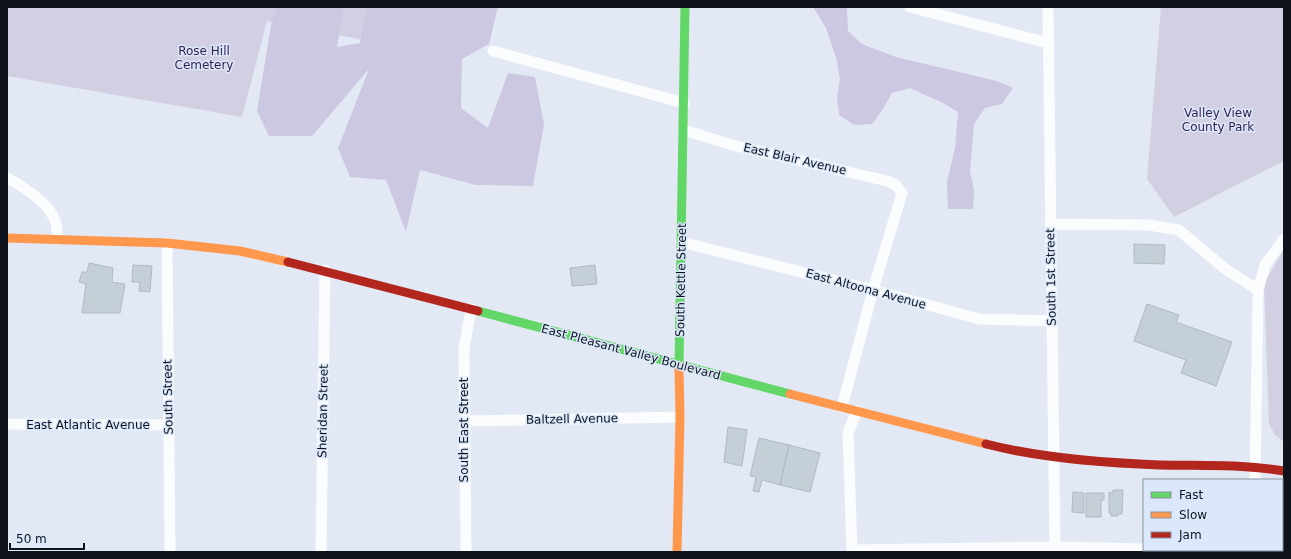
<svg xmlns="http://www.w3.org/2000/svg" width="1291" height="559" font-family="'DejaVu Sans',sans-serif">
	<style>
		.green { fill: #d1cfe1 }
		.forest { fill: #cdc8e1 }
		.building { fill: #c4cfd8; stroke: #b1b9c1 }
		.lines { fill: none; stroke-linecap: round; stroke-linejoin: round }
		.street { stroke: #fbfcfd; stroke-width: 11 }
		.fast { stroke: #63d668; stroke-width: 9 }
		.slow { stroke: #ff974d; stroke-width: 9 }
		.jam { stroke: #b3261e; stroke-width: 9 }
		.labels { text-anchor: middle; stroke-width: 3; stroke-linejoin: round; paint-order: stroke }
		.park-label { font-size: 12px; fill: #331d4c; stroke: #dbe8fb }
		.street-label { font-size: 12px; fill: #0e131b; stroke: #dbe8fb }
	</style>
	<rect width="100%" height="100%" fill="#e2e9f4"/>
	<path class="green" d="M7,7H373L364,40L267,21L242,117L7,76Z
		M1161,7H1284V161L1174,217L1147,179Z
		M1284,249V442L1275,435L1269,424L1264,284Z"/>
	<path class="forest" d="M277,7H344L337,47L360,43L367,7H498L489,44L462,59L461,108L488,128L508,73L535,77L544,125L533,186L476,185L420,170L406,232L386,180L350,177L338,148L369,69L312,136H269L257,111L271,25Z
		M813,7H847L848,31L862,44L896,57L997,81L1013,88L1002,104L985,108L974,124L970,171L974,190L973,209H948L947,182L955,148L958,112L943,103L910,88L892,93L883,109L872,124L854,125L839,115L837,97L840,79L837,61L826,28Z"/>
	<path class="building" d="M1134,244L1165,245L1164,264L1134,263Z
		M89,263L113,268L112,282L125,284L120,313H82L86,284L79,282L82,272H87Z
		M133,265L152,266L150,292L139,291L140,282H132Z
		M595,265L597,284L572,286L570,268Z
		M1147,304L1179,315L1176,322L1232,342L1216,386L1181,373L1186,360L1134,341Z
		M728,427L747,430L742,466L724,462Z
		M759,438L789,445L780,485L762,480L759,492L753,491L756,477L750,476Z
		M789,445L820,453L810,492L780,485Z
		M1113,490H1123L1122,514H1118V516H1111V513H1109V492L1113,493Z
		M1073,492L1084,493V513L1072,512Z
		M1086,493H1104V500H1101V517H1086Z"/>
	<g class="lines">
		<path class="street" d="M910,7L1048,43
			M1048,7L1055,547
			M493,51L684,103
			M684,130L732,145L887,181L896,185L902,193L873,290L842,407
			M7,178C24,187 50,203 56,223C57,228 57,234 58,239
			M1050,224L1149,225L1179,230L1224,268L1258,290
			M681,242L873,290L979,319L1052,321
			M167,243L170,552
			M464,421L680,417
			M7,424L169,425
			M1255,480L1258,290L1265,265L1284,239
			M852,550L1055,547L1144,549
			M1233,550L1284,551
			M321,552L325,270
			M466,552L464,348L471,309
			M852,552L848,432L857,411"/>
		<path class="fast" d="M478,311L790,394
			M679,366L685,7"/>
		<path class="slow" d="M7,238L167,243L240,251L288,262
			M790,394L986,444
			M677,552L680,417L679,366"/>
		<path class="jam" d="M288,262L478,311
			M986,444C1040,458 1104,463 1160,465C1202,466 1243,464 1284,471"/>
	</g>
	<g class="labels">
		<g class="park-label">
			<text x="204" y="55">Rose Hill<tspan x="204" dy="14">Cemetery</tspan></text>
			<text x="1218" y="117">Valley View<tspan x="1218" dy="14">County Park</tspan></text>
		</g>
		<g class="street-label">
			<text transform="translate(795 159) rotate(13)" y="4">East Blair Avenue</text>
			<text transform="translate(1051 277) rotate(-91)" y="4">South 1st Street</text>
			<text transform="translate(681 280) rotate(-89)" y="4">South Kettle Street</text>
			<text transform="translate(866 289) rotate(15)" y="4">East Altoona Avenue</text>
			<text transform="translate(631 352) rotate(15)" y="4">East Pleasant Valley Boulevard</text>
			<text transform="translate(168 397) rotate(-91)" y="4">South Street</text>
			<text transform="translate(323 411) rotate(-89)" y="4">Sheridan Street</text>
			<text transform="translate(572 419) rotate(-1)" y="4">Baltzell Avenue</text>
			<text x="88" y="429">East Atlantic Avenue</text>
			<text transform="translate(464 430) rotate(-90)" y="4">South East Street</text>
		</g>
	</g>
	<rect width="1291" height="559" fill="none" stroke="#0e131b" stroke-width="16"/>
	<rect x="1143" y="479" width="140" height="72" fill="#dbe8fb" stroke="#8993a1"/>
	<rect x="1151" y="492" width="20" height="6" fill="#63d668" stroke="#8993a1"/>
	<text x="1179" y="499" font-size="12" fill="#0e131b">Fast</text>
	<rect x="1151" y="512" width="20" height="6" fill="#ff974d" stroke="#8993a1"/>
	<text x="1179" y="519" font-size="12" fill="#0e131b">Slow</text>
	<rect x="1151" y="532" width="20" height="6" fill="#b3261e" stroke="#8993a1"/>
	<text x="1179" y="539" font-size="12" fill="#0e131b">Jam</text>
	<path d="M10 543v6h74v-6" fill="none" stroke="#0e131b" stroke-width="2"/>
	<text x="16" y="543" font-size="12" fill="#0e131b" stroke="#dbe8fb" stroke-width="3" paint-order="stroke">50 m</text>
</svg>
